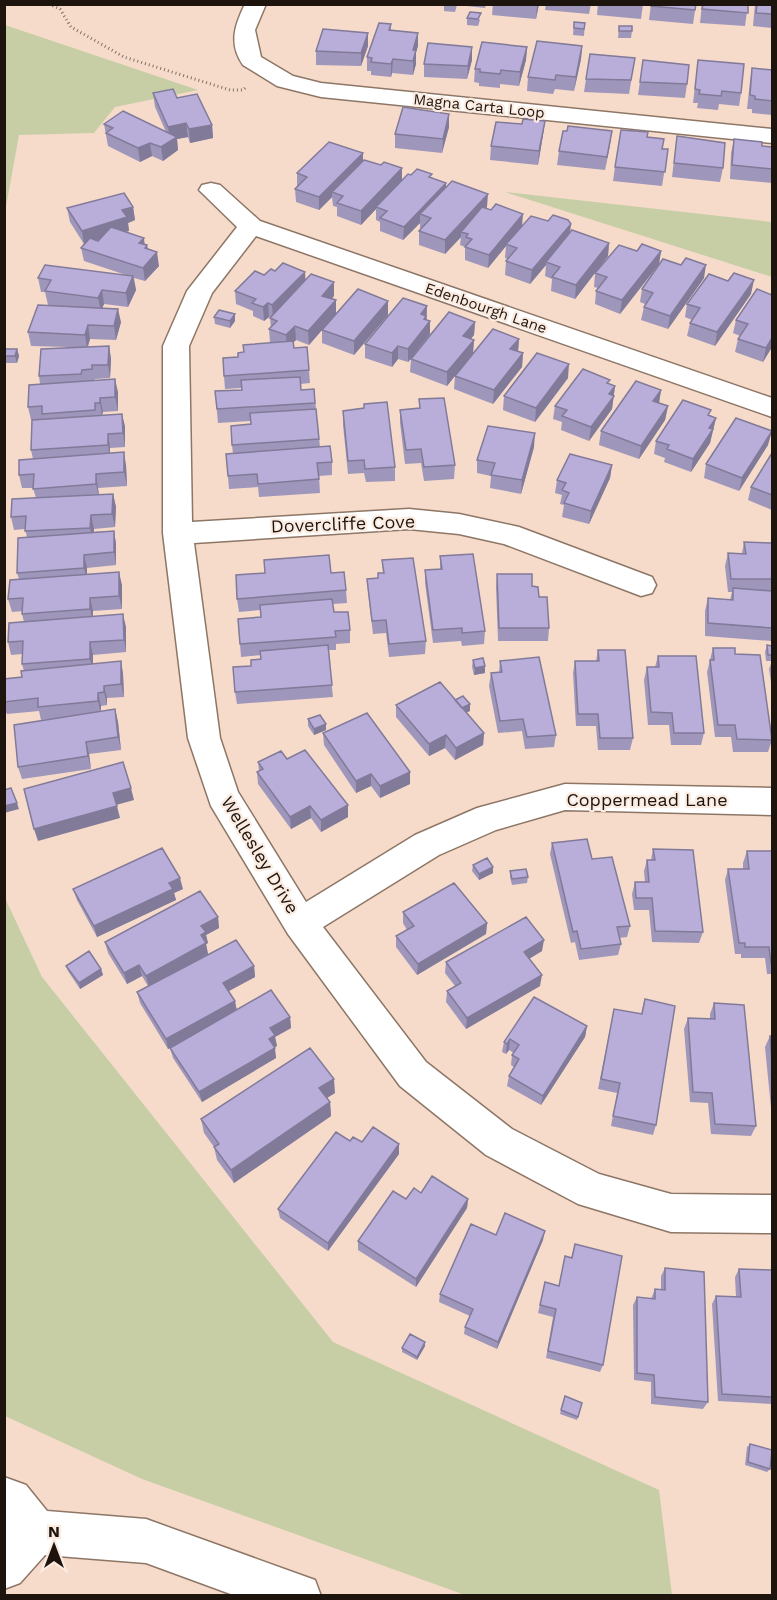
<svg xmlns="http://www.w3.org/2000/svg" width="777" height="1600" font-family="'Work Sans',sans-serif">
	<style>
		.green { fill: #c7cea5 }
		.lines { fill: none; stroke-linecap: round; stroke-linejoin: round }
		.minor-casing { stroke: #8d7666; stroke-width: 3 }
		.path { stroke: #837267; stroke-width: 3; stroke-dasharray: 1 3; stroke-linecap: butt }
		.minor { fill: #fff; fill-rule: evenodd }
		.wall { fill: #9f96bb }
		.shaded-wall { fill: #827a99 }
		.building { fill: #b9aeda; stroke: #827a99; stroke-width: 1.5 }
		.labels { text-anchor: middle; stroke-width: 4.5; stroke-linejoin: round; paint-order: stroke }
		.far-street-label { font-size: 15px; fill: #1d140e; stroke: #fbebe0 }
		.street-label { font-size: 18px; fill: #1d140e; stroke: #fbebe0 }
	</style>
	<rect width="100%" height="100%" fill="#f6dbca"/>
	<path class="green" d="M5,25L198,90L115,107L94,133L19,135L5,212Z
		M505,192L772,222V277Z
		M5,898L42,977L333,1342L659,1490L672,1595H465L142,1479L5,1416Z"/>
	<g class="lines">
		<g class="minor-casing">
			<path id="minor" d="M245,4H266L255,30L261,57L293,76L321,83L772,129V143L321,97L277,86L243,65C228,43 235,25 245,4Z
				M211,183L220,185L260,221L772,398V417L256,236L212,293L189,346L192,522L409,509L459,514L519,527L652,577L656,585L652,593L641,596L504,544L459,534L409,529L194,543L220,738L238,792L306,902L415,835L477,808L565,784L772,788V815L565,810L496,830L439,855L323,927L426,1062L512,1129L599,1174L671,1194L772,1195V1233L671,1232L578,1204L486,1155L400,1086L288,934L211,806L188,738L163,533V346L187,291L237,227L199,190L202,185Z
				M4,1477L26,1485L47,1511L146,1519L315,1580L321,1596H236L146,1563L45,1555L20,1583L4,1589Z"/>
		</g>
		<path class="path" d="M49,4L60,9L71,27L124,57L230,90H243L247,86"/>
		<use href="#minor" class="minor"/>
	</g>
	<path class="wall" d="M444,4H486L485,8L457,5L455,12L444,11Z
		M493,4H539L536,19L492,15Z
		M546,4H591L589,14L545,10Z
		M598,4H643L641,19L597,15Z
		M651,4H696L693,24L649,20Z
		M702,4H748L745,26L700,23Z
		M755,4H772V28L753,26Z
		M470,12L480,20L478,26L467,25V18Z
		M574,22L585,23L584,36L573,35Z
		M391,24V30L418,46L416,52V64L413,75L392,73L391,77L371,75V71H367V57Z
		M619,26L632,31L631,38H618Z
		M368,46L361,66L316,65V51Z
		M582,46L581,59L574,91L555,89L553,94L527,91L528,77Z
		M527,47L526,60L519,86L500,84V88L479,86V83L474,82L475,69Z
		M635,58L629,94L584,92L586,79Z
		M472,60L467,79L424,77V64Z
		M643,60L687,84L685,98L638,95Z
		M698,60L741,93L739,106L719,104L718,110L697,108L698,103H693Z
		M752,68L772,70V115L752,113V109H747L750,81Z
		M153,93L177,98L212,125L213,138L190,143L188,137L177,139L178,150L163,161L152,156L140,162L108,146L104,124L166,132L155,107Z
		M449,114V127L442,153L395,148V134Z
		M545,121L543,135L538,165L490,160L491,146L522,124Z
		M612,131L605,170L557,165L559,151Z
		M677,136L723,168L720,182L672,177Z
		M647,137L662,149H668L662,186L613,181L615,167Z
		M734,139L762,146L772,147V183L730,179L731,153Z
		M363,161L402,181L411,175L432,178L446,187L487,207L486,209L522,226L548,221L571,224L570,234L609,243L608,256L575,299L551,291L552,279L545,276L546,265L530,284L505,275L506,261L508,259L505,258L506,246L488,268L465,260V247L460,245L461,237L445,254L419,245V231L422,228H420V223L403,240L380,231V222L376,220V209L361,225L337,216V207L333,206L332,197L319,210L296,202L295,189L297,186V173Z
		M133,207L135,220L128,223L129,231L125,232L147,245L148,249L159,266L145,281L134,278L136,290L128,307L104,304L102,308L121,322L116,340L90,339L88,347L109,346L111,359L110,378L95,379L94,380L118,392V411L103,412L102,415L122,414L125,427V447L110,448V453L126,465L127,486L98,488L99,494H113L116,507L115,527L94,529L93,532L114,531L116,544V565L87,568V575L122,585V609L93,611V617L126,627V652L93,655V664L121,661L123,674L124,697L107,698V705L101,706V712L115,709L118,722L121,750L89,754L91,769L22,779L18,767L59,718L41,720L39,711L7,714L4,708V679L22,677L24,671L22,664V654L11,655L8,642L24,622L22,614L23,611L12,612L8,599L19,579L17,573L27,537L25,529L14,530L11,517L36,498L33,488H22L19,475L33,459L31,450L43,420H31L28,407L40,384L39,376L67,347L31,346L28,332L48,305L45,292H41L38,278L126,275L84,261L81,248L84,244L70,222L67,208Z
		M637,251H661L659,264L620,314L595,304L596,291L598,288L594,287L595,273Z
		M264,275L334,282V296L331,299L336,313L388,315L354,355L322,343V330L309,345L296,340L293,342L294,348L309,370L310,383L300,384L301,390L314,389L320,447L332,462V475L319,476L320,493L259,497L258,487L229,489L226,454H233L232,445L251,424L250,421L218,423L215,391L242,390L241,388L225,389L224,376L238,357L244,352L270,343L269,329L271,328L270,318L271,317H269L264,321L253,316V311L236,304L235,291Z
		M704,278L668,329L641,320L644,307L645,304L640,302L642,289Z
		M757,289L772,347L763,362L735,352L738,339L740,336L733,333L736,320Z
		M751,294L715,346L687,336L690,323L692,320L685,317L687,304Z
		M427,306V320L430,321V334L412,357L475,322L474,335L471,339L474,340L473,353L447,386L410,372L411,359L408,362L398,359L392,367L365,358V344Z
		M235,314V321L230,328L215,324L214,317Z
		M519,339L518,351L523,353L522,367L493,404L454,389L455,376Z
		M4,349H17L19,356L17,363H4Z
		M568,378L535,422L503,410L504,396Z
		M609,384L615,386L612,409L589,441L561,430L562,422L553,419L555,406Z
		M661,390L659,403L668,406L665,420L639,459L599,445L601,431Z
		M419,399L455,465L454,479L424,481L421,463L405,464L400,423V410L419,409Z
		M343,411L395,467V481L366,482L364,473L348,474L343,425Z
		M710,416L716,418L710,443L691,472L664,462L665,458L654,454L656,441Z
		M768,445L739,491L704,478L706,464Z
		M534,447L521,494L490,488L491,476L477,473V460Z
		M772,453V510L748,500L751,487Z
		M612,465L610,478L589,524L562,517L564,505L560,504L562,495L555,493L557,480Z
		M744,542L772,543V641L705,636V611L708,598L730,600L732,592H728L725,566L728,553H742Z
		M440,556L485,631L484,644L462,646L461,641L433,643L425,583V570L440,569Z
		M382,560L426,641L425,654L389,657L386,633L373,634L368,592L367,579L378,578L383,573Z
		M331,573L346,590L347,603L333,604L334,612L350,630V643L336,644V650H328L333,697L237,704L235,692L251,666L261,659V655L241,657L240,644L261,617L260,610L239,612L237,599Z
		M497,574L532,586L539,597L549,628L548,641H498L496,587Z
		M767,645L772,646V689L769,669L772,661H766L765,652Z
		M713,648L735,654L772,740L768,752H733L731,737H715L707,672Z
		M598,650L633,738L630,750H598L596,726H576L573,673L575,661H596Z
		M658,656L704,733L701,745H671L669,725H648L644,680L647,667H655Z
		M473,660L485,666V673L474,675L472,667Z
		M500,661L556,735L554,747L525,749L522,731L498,733L489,686L491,673L499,672Z
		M455,700L470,711L466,712L484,733L483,745L455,760L445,748L429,756L396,717V705Z
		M308,719L326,730L314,735L308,726Z
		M323,733L410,772V784L380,798L371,786L356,793L324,745Z
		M287,759L348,817L321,832L311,818L291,829L258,784L257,772L259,771L258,762Z
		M552,843L592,859L630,926L627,937L619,938L621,944L618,955L579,960L575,942L571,943L550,854Z
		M653,849L703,932L699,943L652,942L649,910H634L632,894L635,882H645L644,871L647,860H651Z
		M747,851H772V974H767L765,958H741V954H735L725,880L728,869H743V863Z
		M473,865L493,873L479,880L472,871Z
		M510,871L528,877L527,883L512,885L510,877Z
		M73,889H183L174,893L176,900L97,937L77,900Z
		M403,912L487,923L486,934L417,975L396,947V936L407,930L403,923Z
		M218,917L219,928L206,935L208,943L206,944L208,954L180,969L254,966L255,977L229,991L237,1010L290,1017L291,1028L275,1037L277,1046L274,1047L276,1058L202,1102L173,1058L170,1048L180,1043L168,1049L140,1003L137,992L148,986L142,976L127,984L108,953L105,942Z
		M542,951L529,959L540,986L466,1029L446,1002L447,991L455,986L445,973L446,962Z
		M66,966L101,969L103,975L80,989L68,971Z
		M534,997L587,1026L585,1037L541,1105L507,1086L509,1076L514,1067L511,1065L512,1055L514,1053L509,1050L506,1054L502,1052L504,1042Z
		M645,999L656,1125L653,1135L611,1126L617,1093L598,1089L614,1009L641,1014Z
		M714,1003L756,1126L751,1136L711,1134L708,1103L690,1102L684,1029L688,1018L710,1019V1014Z
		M770,1036H772V1108H771L765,1047Z
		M335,1093L327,1098L330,1102L331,1116L234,1183L217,1160L214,1147L204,1133L201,1119Z
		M350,1141L362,1142L399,1154L328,1251L280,1218L278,1209Z
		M421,1193L468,1199L467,1208L416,1287L358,1250V1241L406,1199Z
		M496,1235L543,1240L497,1349L464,1334L465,1327L470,1316L439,1302L440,1294Z
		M575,1244L603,1365L600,1372L546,1358L553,1317L538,1313L545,1282L559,1286L565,1256L571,1258Z
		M665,1268L708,1402L703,1409L651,1404V1382L634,1380L633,1305L637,1297L651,1299L655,1289L661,1290V1276Z
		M739,1269L772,1270V1404L718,1401L712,1304L716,1296L736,1297L735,1277Z
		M425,1342V1346L417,1360L402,1352V1348Z
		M565,1396L582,1403L577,1420L560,1414Z
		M750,1444L770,1469L767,1472L745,1465L747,1447Z"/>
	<path class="shaded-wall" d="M537,4H539L536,19Z
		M368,33V46L361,66V53Z
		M418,33V46L416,52V64L413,75V50Z
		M582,46L581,59L574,91L576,77Z
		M472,47V60L467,79L468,66Z
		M527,47L526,60L519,86L520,72Z
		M393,59L392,73L391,77V64Z
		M449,114V127L442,153L443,139Z
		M545,121L543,135L538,165L539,151Z
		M186,123L188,137L177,139L178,150L163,161L161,147L170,140L168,127Z
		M212,125L213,138L190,143L189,129Z
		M612,131L610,145L605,170L607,157Z
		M150,143L152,156L140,162L138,148Z
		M363,153V167L332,192V197L319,210V197Z
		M402,168V182L376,207V209L361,225V211Z
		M446,183V196L420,214V223L403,240L404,227Z
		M488,194L487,207L464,233L461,232V237L445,254V240Z
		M133,207L135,220L128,223L129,231L84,244L82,231L122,210Z
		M523,214L522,227L506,244V246L488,268L489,255Z
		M571,224L569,237L546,262V265L530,284L532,270Z
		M144,238L145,248L147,245L149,259L139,243Z
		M609,243L608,256L575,299L576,285Z
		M661,251L659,264L620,314L622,300Z
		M157,252L159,266L145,281L143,268Z
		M706,265L704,278L668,329L670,316Z
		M305,272L306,286L273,318L272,305Z
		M133,276L136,290L128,307L126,293Z
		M754,280L751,294L715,346L717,332Z
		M334,282V296L322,309V296Z
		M102,290L104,304L101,311L98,298Z
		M336,300V314L309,345L308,331Z
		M388,301V315L354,355V341Z
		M268,303L269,317L264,321L263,307Z
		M427,306L426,320L430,321V334L408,362V349L421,314Z
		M118,309L121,322L116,340L114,326Z
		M235,314V321L230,328V321Z
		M475,322L474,335L462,349L463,336Z
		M88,325L90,339L87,348L85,335Z
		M295,326L296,340L287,349L286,335Z
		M772,338V347L763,362L766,348Z
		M519,339L518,352L510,349Z
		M474,340L473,353L447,386V372Z
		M109,346L111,359L110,378L108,365Z
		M398,346V359L392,367V353Z
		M17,349L19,356L17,363L15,356Z
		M523,353L522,367L493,404L494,390Z
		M569,364L568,378L535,422L536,408Z
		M115,379L118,392V411L115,397Z
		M615,386L612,409L589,441L591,427L609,394Z
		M661,390L659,403L653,401Z
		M100,398L103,412L102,416L100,403Z
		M668,406L665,420L639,459L641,446Z
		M122,414L125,427V447L123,433Z
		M716,418L710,443L691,472L693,459L709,428Z
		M772,431L768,445L739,491L742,478Z
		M535,433L534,447L521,494L522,480Z
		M108,434L110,448V458L108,445Z
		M124,452L126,465L127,486L124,472Z
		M612,465L610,478L589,524L591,511Z
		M96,474L98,488L99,498L96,484Z
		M113,494L116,507L115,527L112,514Z
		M91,515L94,529L93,541L90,528Z
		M114,531L116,544V565L114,552Z
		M84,555L87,568V581L84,568Z
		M119,572L122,585V609L119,596Z
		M90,598L93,611V622L90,609Z
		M123,614L126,627V652L124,640Z
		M90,642L93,655V672L90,659Z
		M121,661L123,674L124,697L121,684Z
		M485,666V673L474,675L475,668Z
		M104,686L107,698V705L104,692Z
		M98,693L101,706V714L98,701Z
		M470,704V711L459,716V709Z
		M115,709L118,722L121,750L118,737Z
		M326,724V730L314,735V729Z
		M484,733L483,745L455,760L456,748Z
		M446,735L445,748L429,756V744Z
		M86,742L89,754L91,769L88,756Z
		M410,772V784L380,798V786Z
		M371,774V786L356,793V781Z
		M131,788L134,800L116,805L113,793Z
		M17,803L19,809L4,813V806Z
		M348,805V817L321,832V820Z
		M117,806L120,818L38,841L34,829Z
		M310,806L311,818L291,829L290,817Z
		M493,867V873L479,880V874Z
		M180,878L183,889L174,893L176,900L97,937L94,926L169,883Z
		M218,917L219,928L206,935L208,943L206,944L208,954L149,987L146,976L201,935V926Z
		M487,923L486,934L417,975L418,964Z
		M544,940L542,951L522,963L524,952Z
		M139,965L142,976L127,984L124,973Z
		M254,966L255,977L225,993L223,983Z
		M101,969L103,975L80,989L79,983Z
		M542,975L540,986L466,1029L467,1018Z
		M235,1001L237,1011L168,1049L166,1039Z
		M290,1017L291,1028L275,1037L277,1046L270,1049L269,1039L270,1028Z
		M587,1026L585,1037L541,1105L543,1096Z
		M510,1039L509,1050L506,1054L507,1044Z
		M275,1048L276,1058L202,1102L199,1092Z
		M334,1079L335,1093L320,1102L319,1088Z
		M330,1102L331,1116L234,1183L231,1170Z
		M399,1144V1154L328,1251V1243Z
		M468,1199L467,1208L416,1287V1279Z
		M545,1231L543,1240L497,1349L498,1342Z
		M425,1342V1346L417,1360V1357Z"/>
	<path class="building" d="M651,4H696L695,10L651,6Z
		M703,4H748V13L702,9Z
		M757,4H772V14L756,13Z
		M470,12L481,13L478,19L467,18Z
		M574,22L585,23L584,29L574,28Z
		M379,23L391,24L389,30L418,33L413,50H416L413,61L393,59L391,64L371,62L372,58L367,57Z
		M619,26H632V31H619Z
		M323,29L368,33L361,53L316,51Z
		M537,41L582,46L576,77L556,75L555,80L528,77Z
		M482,42L527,47L520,72L501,70L500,74L480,72V69H475Z
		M428,43L472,47L468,66L424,64Z
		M590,54L635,58L631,80L586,79Z
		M643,60L689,65L687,84L640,82Z
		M698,60L744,64L741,93L722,91L721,96L699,94L700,90L695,89Z
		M752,68L772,70V101L755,99V96L750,95Z
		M173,89L177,98L197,94L212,125L189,129L186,123L168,127L153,93Z
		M403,107L449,114L443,139L395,134Z
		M123,111L177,137L161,147L150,143L138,148L106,133L113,128L104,124Z
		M523,119L545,121L539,151L491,146L496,122L522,124Z
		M568,126L612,131L607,157L559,151L563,131H567Z
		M621,130L648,132L647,137L664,139L662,149H668L665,172L615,167Z
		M677,136L725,143L723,168L674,163Z
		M734,139L762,142V146L772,147V169L732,165Z
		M329,142L363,153L319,197L295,189L307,177L297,173Z
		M364,160L381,165L384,162L402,168L361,211L337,203L343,196L332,192Z
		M417,169L432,174L429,177L446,183L404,227L380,218L387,211L376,207L408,174L411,175Z
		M452,181L488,194L445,240L419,231L431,218L420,214Z
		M124,193L133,207L122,210L127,217L82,231L67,208Z
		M496,204L523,214L489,255L465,247L472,239L466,237L468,234L461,232L482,207L491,210Z
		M553,215L568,220L571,224L532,270L506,261L517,248L506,244L531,216L548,221Z
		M111,227L144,238L139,243L147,245L145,248L157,252L143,268L81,248L90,238L98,241Z
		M572,230L609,243L576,285L552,277L560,267L546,262Z
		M642,244L661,251L622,300L596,291L607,277L595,273L619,245L637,251Z
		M686,258L706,265L670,316L644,307L653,293L642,289L663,259L681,265Z
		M283,263L305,272L272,305L268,303L263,307L252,303L256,299L235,291L255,271L264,275L271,269L275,271Z
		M45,265L133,276L126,293L102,290L98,298L45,291L51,280L38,278Z
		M734,273L754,280L717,332L690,323L700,308L687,304L709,274L728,281Z
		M311,274L334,282L322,296L336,300L308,331L295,326L286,335L269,329L277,321L270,318Z
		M358,289L388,301L354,341L322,330Z
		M757,289L772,295V338L766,348L738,339L748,324L736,320Z
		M403,298L427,306L421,314L426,316L424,319L430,321L408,349L398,346L392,353L365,344Z
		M38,305L118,309L114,326L88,325L85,335L28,332Z
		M219,310L235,314L230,321L214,317Z
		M449,312L475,322L463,336L474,340L447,372L411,359Z
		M493,329L519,339L510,349L523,353L494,390L455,376Z
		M293,341L294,348L307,347L309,370L224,376L223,358L238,357V353L244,352L243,345Z
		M109,346L108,365H92V369L82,370L81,374L39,376L41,349Z
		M4,349H17L15,356H4Z
		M537,353L569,364L536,408L504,396Z
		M583,369L610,380L607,383L615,386L609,394L614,396L591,427L562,416L567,410L555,406Z
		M300,377L301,390L314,389L315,403L217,409L215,391L242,390L241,380Z
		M115,379V397L100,398V403H95V410L42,414V406L28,407L29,385Z
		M636,381L661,390L653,401L668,406L641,446L601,431Z
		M444,398L455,465L424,467L421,449L406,450L400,410L420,408L419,399Z
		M683,400L711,410L708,415L716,418L709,428L713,429L693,459L667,449L669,445L656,441Z
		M387,402L395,467L365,469L364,460L348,461L343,411L364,408V404Z
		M316,409L319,439L232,445L231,426L251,424L250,413Z
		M122,414L123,433L108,434V445L31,450L32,420Z
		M736,418L772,431L742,478L706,464Z
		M488,426L535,433L522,480L491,475L495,463L477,460Z
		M330,446L332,462L317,463L319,479L258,484L257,474L228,476L226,454Z
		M124,452V472L96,474V484L33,489L34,474L19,475V460Z
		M772,453V495L751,487Z
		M570,454L612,465L591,511L564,503L569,493L562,490L566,483L557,480Z
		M113,494L112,514L91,515L90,528L25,531L26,516L11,517L12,499Z
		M114,531V552L84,555V568L17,573L18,538Z
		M744,542L772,543V579H731L728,553L746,554Z
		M473,554L485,631L462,633V628L433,630L425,570L442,569L440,556Z
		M329,555L331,573L344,572L346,590L237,599L236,575L265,573L264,560Z
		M413,558L426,641L389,644L386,620L372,621L367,579L378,578V573H384L382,560Z
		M119,572V596L90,598V609L22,614L23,598L8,599L10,580Z
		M497,574H532V586L538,587L539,597H547L549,628H499Z
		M733,588L772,591V628L708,623V598L733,600Z
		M332,599L334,612H348L350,630L335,631L336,637L240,644L238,619L261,617L260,605Z
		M123,614L124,640L90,642V659L22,664L23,641L8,642L9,623Z
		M328,645L332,685L235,692L233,667L251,666V660L261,659L260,651Z
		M767,645L772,646V655H768Z
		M713,648H735V654L760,655L772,740L737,739L735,725H718L710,660H714Z
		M598,650H625L633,738H600L598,714H578L575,661H599Z
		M658,656H696L704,733H674L672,713L651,712L647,667H659Z
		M539,657L556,735L527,737L523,719L500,721L491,673L502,672L500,661Z
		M483,658L485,666L475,668L473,660Z
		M121,661V684L104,686V692L98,693V701L38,707V698L4,702V679L22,677L21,671Z
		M440,682L484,733L456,748L446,735L429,744L396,705Z
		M463,696L470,704L462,708L455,700Z
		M115,709L118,737L86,742L88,756L18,767L14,725Z
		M367,713L410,772L380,786L371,774L356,781L323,733Z
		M320,715L326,724L314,729L308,719Z
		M305,750L348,805L321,820L310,806L290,817L257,772L263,769L258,762L281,751L287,759Z
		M123,762L131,788L113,793L117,806L34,829L24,789Z
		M11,788L17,803L4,806V790Z
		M587,839L592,859L612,857L630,926L617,927L621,944L581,949L577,931L573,932L552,843Z
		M162,848L180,878L169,883L173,889L94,926L73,889Z
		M653,849L693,850L703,932L655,931L652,898H636L635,882H649L647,860H655Z
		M747,851H772V963H771L769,947H745V943H739L728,869H749Z
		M487,858L493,867L479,874L473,865Z
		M526,869L528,877L512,879L510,871Z
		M454,883L487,923L418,964L396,936L414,926L403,912Z
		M200,891L218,917L201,926L206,932L201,935L206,943L146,976L139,965L124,973L105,942Z
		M526,917L544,940L524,952L542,975L467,1018L447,991L461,983L446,962Z
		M236,940L254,966L223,983L235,1001L166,1039L137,992Z
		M89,951L101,969L79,983L66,966Z
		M271,990L290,1017L270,1028L275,1035L269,1039L275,1048L199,1092L170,1048Z
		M534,997L587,1026L543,1096L509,1076L519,1059L512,1055L519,1045L510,1039L507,1044L504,1042Z
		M645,999L675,1006L656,1125L613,1116L620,1083L601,1079L614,1009L642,1014Z
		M714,1003L744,1005L756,1126L715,1124L712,1093L693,1092L688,1018L715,1019Z
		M770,1036H772V1064Z
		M310,1048L334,1079L319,1088L330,1102L231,1170L214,1147L219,1144L201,1119Z
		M373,1127L399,1144L328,1243L278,1209L336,1132L350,1141L353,1137L362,1142Z
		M432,1176L468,1199L416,1279L358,1241L393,1191L406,1199L414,1188L421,1193Z
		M505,1213L545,1231L498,1342L465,1327L473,1309L440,1294L471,1224L496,1235Z
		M575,1244L622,1256L603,1365L548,1351L556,1309L540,1305L545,1282L559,1286L565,1256L572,1258Z
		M665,1268L704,1272L708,1402L655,1397L654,1375L637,1373V1297L655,1299V1289L665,1290Z
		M739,1269L772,1270V1397L722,1394L716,1296L741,1297Z
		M410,1334L425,1342L417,1357L402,1348Z
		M565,1396L582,1403L578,1417L561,1410Z
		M750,1444L772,1450L770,1469L748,1462Z"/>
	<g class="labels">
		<g class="far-street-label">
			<text transform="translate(479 106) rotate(6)" y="5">Magna Carta Loop</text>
			<text transform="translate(486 308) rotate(19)" y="5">Edenbourgh Lane</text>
		</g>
		<g class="street-label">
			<text transform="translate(343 524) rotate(-2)" y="6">Dovercliffe Cove</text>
			<text x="647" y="806">Coppermead Lane</text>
			<text transform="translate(260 855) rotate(59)" y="6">Wellesley Drive</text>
		</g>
	</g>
	<rect width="777" height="1600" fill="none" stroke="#1d140e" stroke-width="12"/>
	<g transform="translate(54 1546)" stroke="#fbebe0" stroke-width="4.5" paint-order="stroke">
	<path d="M0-4.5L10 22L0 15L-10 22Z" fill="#1d140e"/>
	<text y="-9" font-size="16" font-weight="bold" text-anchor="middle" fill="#1d140e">N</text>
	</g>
</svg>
